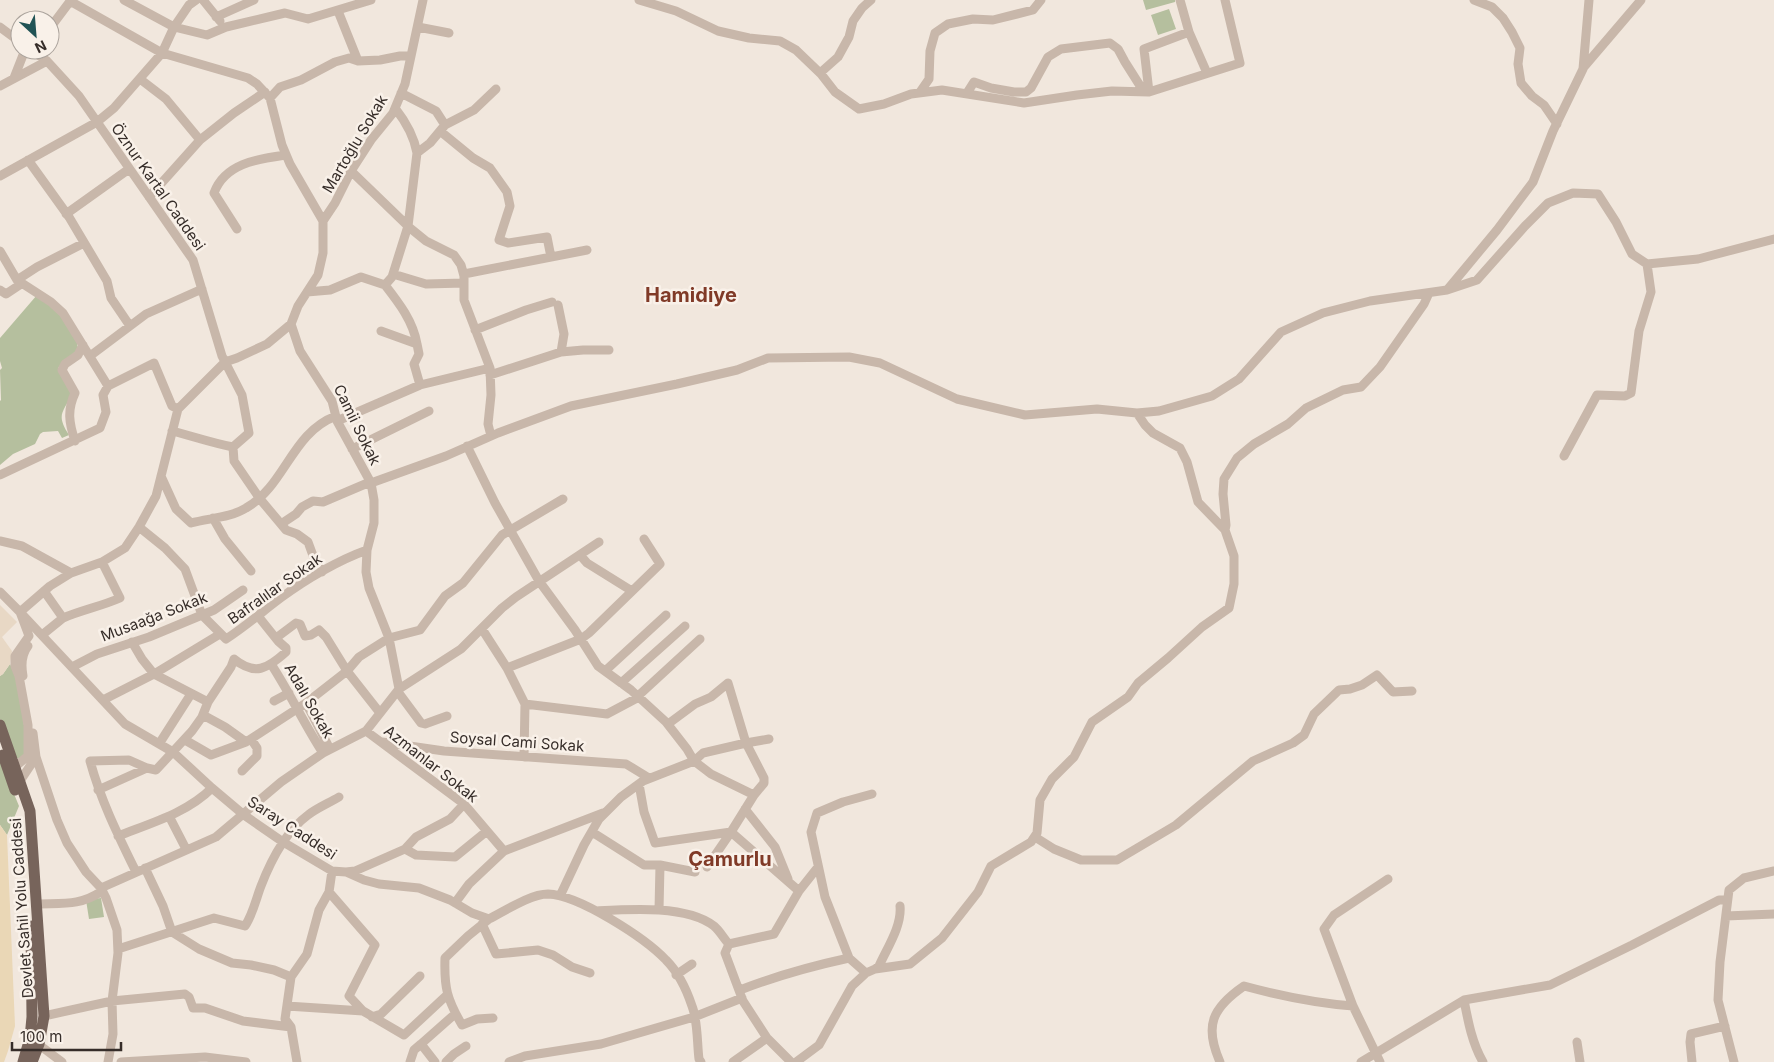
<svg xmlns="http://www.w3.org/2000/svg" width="1774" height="1062" font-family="Inter,sans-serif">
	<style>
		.green { fill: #b5bf9e }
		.sand { fill: #ead7b6 }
		.plaza { fill: #e8d8c5 }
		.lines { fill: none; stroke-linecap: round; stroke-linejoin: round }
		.minor { stroke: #c8b7aa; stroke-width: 9 }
		.major { stroke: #77645b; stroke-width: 11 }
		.labels { text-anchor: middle; stroke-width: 5; stroke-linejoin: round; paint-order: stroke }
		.street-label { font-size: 15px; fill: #362d29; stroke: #f9f1e9 }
		.district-label { font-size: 20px; font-weight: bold; fill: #803a27; stroke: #f9f1e9 }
	</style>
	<rect width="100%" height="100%" fill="#f1e7dd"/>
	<path class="green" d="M1143,0H1175V2L1146,10Z
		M1169,9L1176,29L1158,35L1151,15Z
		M37,295C53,308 77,327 78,349L58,368L72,393C64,413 55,413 69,435L62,438L58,431L43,432L40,434L35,444L13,454L0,465V401L1,400L0,370L2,368L0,361V338Z
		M10,664C22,687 25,729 26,756L22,758H15L5,726L0,719V676L3,674Z
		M0,760L19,806L7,835L0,825Z
		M101,898L104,917L89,919L86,900Z"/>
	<path class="sand" d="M0,825L7,835L15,1026L8,1051L4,1062H0Z"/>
	<path class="plaza" d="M0,605L17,622L2,637L12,651L10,664L3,674L0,676Z"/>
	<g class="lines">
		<path class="minor" d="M124,0L174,27L207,35L226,27L285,13L308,19L371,0
			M203,0L220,21
			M639,0L676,11L718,31L749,38L780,41L796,50L821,74L835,92L859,109L884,104L911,94L942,90L1024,103L1077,95L1112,91L1149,92L1240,63L1225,0
			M1474,0L1492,7L1503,18L1512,32L1520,48L1518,64L1521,83L1532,96L1544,105L1557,124
			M70,1L162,53L248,78L257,84L270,98L282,145L290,164L323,221
			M338,11L358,61
			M216,17L254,0
			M0,27L20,42
			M418,27L449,33
			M50,28L71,0
			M1189,32L1207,73
			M31,50L47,61L79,96L193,260L222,356L242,395L249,433L233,447L234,461L260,499L286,530L297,534L308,542L315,561L322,572
			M1583,68L1641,0
			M820,73L838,57L849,37L853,21L862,8L871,0
			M14,78L25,50
			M140,79L166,99L200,140
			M0,86L47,61
			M920,92L929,79L930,51L935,33L948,24L973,19L993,20L1033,10L1041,0
			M1149,92L1144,49L1189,32L1180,0
			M401,93L436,111L445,125
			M967,93L974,82L991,88L1014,92H1026L1031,88L1048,57L1061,49L1110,43L1118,49L1125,62L1144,92
			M270,98L280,87L301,80L335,62L349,58L358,61L380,60L400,56H411
			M440,131L473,158L490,168L507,192L510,206L499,240L508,243L547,237L551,257
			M417,153L430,143L445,125L474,110L496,89
			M28,160L69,217L107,281L111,298L130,326
			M351,171L410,228L426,241L454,255L461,265L464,276V300L490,368L491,395L488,424L491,436
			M0,176L97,122L114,108L162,53L174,27L189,5L196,0
			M149,197L200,140L234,113L265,92
			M66,214L129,169
			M237,229L214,193C225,163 258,159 286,155
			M0,251L17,280L51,302L63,313L108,386L103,395L106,412L100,428L0,475
			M393,274L426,284L464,283
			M464,274L587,250
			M17,280L37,267L84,243
			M1448,289L1497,230L1533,182L1553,131L1583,69L1589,0
			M0,290L6,294L21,284
			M307,292L330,290L361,277L385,285L392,277L408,226L417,153C414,136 406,122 395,108
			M558,305L564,334L561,352
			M291,324L300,351L332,401L337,421L371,483L374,500V523L367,550L366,572L369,588L389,638L399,689
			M475,330L526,310L552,302
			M381,331L417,344C413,321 399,303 385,285
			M417,344L419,354L414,364L420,385
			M90,356L146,314L202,289
			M490,375L561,352L583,350H609
			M108,386L154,363L172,406L178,409
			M337,421L420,385L490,368
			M172,431C192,436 212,443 233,447
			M75,441C69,423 67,410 75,393L62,370L65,364L78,355L83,345
			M467,446L495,503L539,581L575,630L598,666L631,690L666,722L687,749L694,761L711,774L754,795
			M352,449L429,411
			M1564,456L1597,395L1625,396L1631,393L1639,331L1651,292L1647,264
			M161,476L176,509L191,523C209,518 230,518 246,508C286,485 291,433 336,416
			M371,483L446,456L498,433L571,406L677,384L737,370L768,358L849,357L880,363L957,399L1025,415L1097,409L1137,413L1159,411L1212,396L1239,379L1281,332L1323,313L1370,301L1447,290L1477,280L1525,226L1548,203L1573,193L1598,194L1616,222L1632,254L1647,264L1698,259L1774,239
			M213,518L225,539L251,571
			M281,524L296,514L302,507L313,501L323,502L370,482
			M139,527L165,548L185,569L202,615L226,639C246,626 263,611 282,597C306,579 339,560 367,550
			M1225,530L1226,525L1223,494L1224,479L1237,458L1254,444L1288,424L1306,408L1343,390L1361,387L1380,367L1424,304L1429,293
			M0,541L22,546L71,573L50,586L20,612L125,724L173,752L212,788L244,815L283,842L332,871L346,872L364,880L379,884L419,888L450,900L472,913L489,919C505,911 530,894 548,894C579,895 645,938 666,960C678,972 687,991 692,1006C698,1021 697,1044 699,1059L701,1062
			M580,555L587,563L632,591
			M71,573L102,562L125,548L139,527L156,496L178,409L225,362L237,358L267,344L291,324L298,306L318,275L323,253V221L335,203L351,171L371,140L393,113L405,84L423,0
			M0,592L20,612L29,636L15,656V666L19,676L28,725V756L11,770
			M63,618C82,610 102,606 120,598L102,562
			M482,629L507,668L525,704L524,757
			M42,635L63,618L44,591
			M276,638L296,623L300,624L305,636L311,635L319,630L326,637L347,671L380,713
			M132,642L142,659L154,674L208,702
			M271,664C290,693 304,724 323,753
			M72,667L97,654L149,637L214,610L243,590
			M507,668L581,639L589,633L660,564L644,539
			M605,671L666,615
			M23,676C21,665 21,655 28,646
			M621,683L685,626
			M398,692L421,723L425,724L447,716
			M638,696L700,639
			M103,700L154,674L220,634
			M274,701L289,693
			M306,703L330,749
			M525,704L607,714L639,697
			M203,715L225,727L246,742
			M366,731L464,804L504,851L603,813
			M769,739L746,743L764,778V783L754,795L731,832L799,891L818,867
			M185,740L211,755L246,742L306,703L347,671L359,657L389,638L420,630L445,596L463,583L502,535L563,499
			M382,742L444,751L626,764L649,778
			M159,744L191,694
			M36,757L57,820L67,843L86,872L101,888L106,898L117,930L118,953L112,1001L113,1034L108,1062
			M242,771L257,756V748L251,739
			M20,781L36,757L33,733
			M639,784L644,812L655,843L731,832
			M98,790L147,768L156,770L192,731L202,717L208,702L231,667L234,659C255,676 267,669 286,652V648L278,641L258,616
			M745,809L775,847L788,879
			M169,816L186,849
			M592,832L644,865H660L659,910
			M118,836C151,823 187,813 212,788
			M1035,837L1054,849L1081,860H1117L1176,825L1253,761L1293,743L1304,735L1314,714L1339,690L1350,689L1362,685L1377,675L1393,692L1412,691
			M405,849L416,855L455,857L487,831
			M660,865L695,872
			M707,867L731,832
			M145,868L163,906L172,932L199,949L232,963L251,965L274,970L291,977
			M136,872C118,835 101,801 90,761L129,760L147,768
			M346,872L355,871L405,849L416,837L450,819L464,804
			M101,888L216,837L281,782L323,753L366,731L399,689L461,649L502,608L516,597L599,542
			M329,892L375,945L349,996L363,1011L404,1035L447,995
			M560,896L584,845L599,819L621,797L643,781L694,761L703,753L746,743L728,683L711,697L695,704L668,724
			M455,903L469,884L504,851
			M37,904C63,903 80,906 102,891
			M597,911C630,909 687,905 714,926C720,931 724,939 729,944L774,934L799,891
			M1726,916L1774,914
			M489,919L468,936L445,958C444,988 447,999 462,1025L477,1019L493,1018
			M482,924L496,954L538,950L553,955L572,967L590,973
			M729,944L725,953L743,1001L767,1038
			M118,949L214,918L245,926C253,914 256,899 261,886C271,860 285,832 308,815C317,808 329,803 339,797
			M875,969L879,966C887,948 902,926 900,906
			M866,973L875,969L910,964L942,938L978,892L991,866L1031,842L1037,833L1040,800L1052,779L1074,757L1092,722L1128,697L1138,683L1168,658L1202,627L1229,608L1234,584V556L1225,530L1198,502L1187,462L1180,448L1153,433L1145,425L1137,413
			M676,975L692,964
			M740,990C776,976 812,966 849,958
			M1464,1000C1468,1021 1472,1043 1483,1062
			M287,1006L363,1011
			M1353,1006L1324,929L1334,915L1388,879
			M44,1016L112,1001L185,994L189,997L193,1008H205L243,1021L291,1027
			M372,1017L381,1014L420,976
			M34,1041L62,1062
			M1577,1042L1580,1062
			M121,1062L205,1057L246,1062
			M297,1062L291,1027L285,1019L291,977L307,954L319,910L329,892L332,871
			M410,1062L414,1050L421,1044
			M435,1062L421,1044L455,1014
			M446,1062L454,1054L466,1046
			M509,1062L525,1056L601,1044L694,1017L742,998
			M733,1062L767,1038L791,1062
			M796,1062L819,1045L852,986L866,973L849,958L825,897L811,832L817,813L843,802L872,794
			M1220,1062C1204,1026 1212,1008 1244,986C1281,996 1316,1003 1353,1006L1380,1062
			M1361,1062L1464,1000L1550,985L1632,945L1719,900H1727
			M1692,1062L1690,1042L1691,1034L1725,1026
			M1734,1062L1718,1000L1720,962L1729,890L1744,878L1774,871"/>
		<path class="major" d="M0,725L30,811L44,1016L39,1044L32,1062
			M3,755L15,790
			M23,1062L30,1038L32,1017L31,926"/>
	</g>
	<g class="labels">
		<g class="street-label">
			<text transform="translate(355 144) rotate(-59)" y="5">Martoğlu Sokak</text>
			<text transform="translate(158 187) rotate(55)" y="5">Öznur Kartal Caddesi</text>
			<text transform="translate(357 425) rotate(64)" y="5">Camii Sokak</text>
			<text transform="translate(275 589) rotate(-35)" y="5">Bafralılar Sokak</text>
			<text transform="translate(154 617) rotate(-21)" y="5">Musaağa Sokak</text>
			<text transform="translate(309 701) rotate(60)" y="5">Adalı Sokak</text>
			<text transform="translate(517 742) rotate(4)" y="5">Soysal Cami Sokak</text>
			<text transform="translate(431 764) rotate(38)" y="5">Azmanlar Sokak</text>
			<text transform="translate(292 828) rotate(33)" y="5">Saray Caddesi</text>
			<text transform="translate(22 908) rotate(-94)" y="5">Devlet Sahil Yolu Caddesi</text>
		</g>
		<g class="district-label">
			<text x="691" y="302">Hamidiye</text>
			<text x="730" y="866">Çamurlu</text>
		</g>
	</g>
	<g transform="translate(35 35) rotate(154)"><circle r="24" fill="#f9f1e9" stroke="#aba39c"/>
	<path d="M0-4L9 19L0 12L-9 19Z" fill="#215355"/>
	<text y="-8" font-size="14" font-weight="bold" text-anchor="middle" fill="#362d29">N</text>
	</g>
	<path d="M12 1042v8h109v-8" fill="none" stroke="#362d29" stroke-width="2.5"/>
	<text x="20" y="1042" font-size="15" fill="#362d29" stroke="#f9f1e9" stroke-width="4" paint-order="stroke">100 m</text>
</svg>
